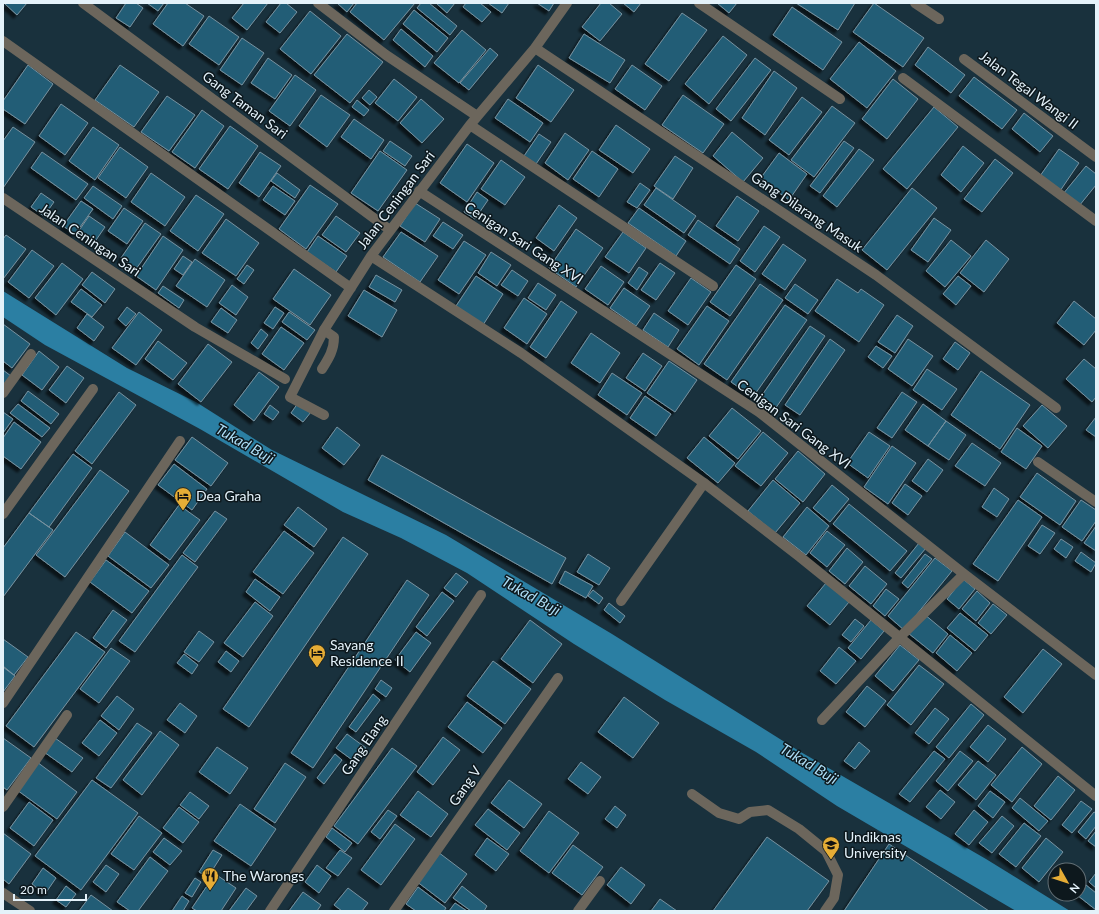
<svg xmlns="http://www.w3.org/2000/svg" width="1099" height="914" font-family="Lato,sans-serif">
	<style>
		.water { fill: #2b7fa3 }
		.building { fill: #235d76; stroke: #7792a0; filter: url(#shadow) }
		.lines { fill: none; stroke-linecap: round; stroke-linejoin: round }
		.service { stroke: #6c665c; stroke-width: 10 }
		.minor { stroke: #6c665c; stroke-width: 10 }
		.tertiary { stroke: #6c665c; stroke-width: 10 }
		.labels { text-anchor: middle; stroke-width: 3; stroke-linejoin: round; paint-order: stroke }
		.street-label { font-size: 14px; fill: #e4f2fa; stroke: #0d181d }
		.poi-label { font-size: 14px; fill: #e4f2fa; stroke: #0d181d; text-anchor: start }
		.water-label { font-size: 15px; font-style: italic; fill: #abdbf3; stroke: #0d181d }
	</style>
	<defs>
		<filter id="shadow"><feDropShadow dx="-3.5" dy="3.5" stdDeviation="1" flood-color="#0009"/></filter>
	</defs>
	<rect width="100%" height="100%" fill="#19313d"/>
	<path class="water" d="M3,291L127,368L196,402L272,450L446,535L612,634L799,751L986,859L1070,911H1016L837,806L756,752L665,700L574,644L467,573L401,538L343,512L200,429L45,345L3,317Z"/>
	<path class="building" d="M4,3H27L17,15Z
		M126,3H136L143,8L130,27L116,18Z
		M147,3H164L158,11Z
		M168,3H185L204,16L183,46L153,24Z
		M244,3H268L247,30L232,18Z
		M281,3H286L297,12L280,33L266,22Z
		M337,3H354L347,12Z
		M357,3H415L384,40L350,12Z
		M421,3H429L457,26L450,35L417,8Z
		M436,3H455L447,13Z
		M466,3H480L491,12L482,22L463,7Z
		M488,3H509L502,13Z
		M537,3H554L549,11Z
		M601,3H609L622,14L600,41L582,27Z
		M623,3H641L634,12Z
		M717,3H737L729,13Z
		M796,3H855L838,30Z
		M874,3L924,38L903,67L853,32Z
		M792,7L842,42L823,70L773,35Z
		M414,10L448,38L437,52L403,24Z
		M310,11L341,36L311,74L280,49Z
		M682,13L707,30L669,81L645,64Z
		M209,16L239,37L219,65L189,44Z
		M401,29L433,56L425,67L393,40Z
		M462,30L486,50L459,83L434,63Z
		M347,34L383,62L350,103L314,75Z
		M584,34L625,60L610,83L569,58Z
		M723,36L747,55L709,104L685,84Z
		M242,38L264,53L242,85L220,70Z
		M859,42L896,71L867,108L830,79Z
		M928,47L965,75L951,93L915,65Z
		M490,48L498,55L469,90L460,83Z
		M268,58L292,75L275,99L251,83Z
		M755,58L771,70L731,121L716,109Z
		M28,65L53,84L25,124L3,109V101Z
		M120,65L159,92L134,127L95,100Z
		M538,65L574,90L551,122L516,98Z
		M632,65L662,86L645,110L615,89Z
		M774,71L797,88L765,135L742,118Z
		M295,75L316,90L290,126L269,111Z
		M974,77L1017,110L1002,129L959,96Z
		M394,79L417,97L398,121L375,103Z
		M893,79L918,99L887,139L862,119Z
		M369,90L377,97L370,105L362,98Z
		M321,95L350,115L327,147L299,126Z
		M683,95L724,124L703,153L662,125Z
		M167,96L195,115L169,151L141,132Z
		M802,97L822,112L789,155L769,140Z
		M421,99L444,119L422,143L400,123Z
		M508,99L543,123L530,142L495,118Z
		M357,100L369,110L364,116L352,107Z
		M61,104L88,123L65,155L39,136Z
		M832,106L855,123L814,177L791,160Z
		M934,107L958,127L907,189L883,169Z
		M202,110L224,126L195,168L172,152Z
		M1024,113L1053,136L1040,152L1012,129Z
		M354,119L384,140L371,159L341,137Z
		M616,125L650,149L633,173L599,150Z
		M230,126L258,146L228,189L199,169Z
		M13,127L35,142L3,188V141Z
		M93,127L119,145L95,180L69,161Z
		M732,132L763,158L743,182L713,156Z
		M565,133L589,150L568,180L545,163Z
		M539,134L551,142L536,164L524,156Z
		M390,141L412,156L405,166L383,151Z
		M844,141L854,148L820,193L810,186Z
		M467,144L494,163L467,202L440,183Z
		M963,146L984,163L961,192L941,175Z
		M120,147L148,167L126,198L98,178Z
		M859,149L874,160L837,207L823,196Z
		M1059,149L1079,163L1060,191L1040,176Z
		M380,151L407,170L378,211L351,193Z
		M592,151L618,169L599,197L573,179Z
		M42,152L88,184L76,200L31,168Z
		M260,152L281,166L259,197L239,183Z
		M779,153L807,174L789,200L760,179Z
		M675,156L693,168L673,199L654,186Z
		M995,159L1013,173L982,212L964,199Z
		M501,160L525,177L505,205L481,189Z
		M1086,166L1096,174V185L1079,206L1063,194Z
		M151,173L185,197L165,226L131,202Z
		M277,173L300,190L295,198L271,181Z
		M640,183L650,190L637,208L627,202Z
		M310,185L338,204L306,249L279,229Z
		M93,186L122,206L113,219L84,198Z
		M273,186L295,201L285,215L263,200Z
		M656,188L696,216L684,233L644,205Z
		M912,188L937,208L887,270L862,250Z
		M477,192L488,200L475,219L464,212Z
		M41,193L54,202L44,216L31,207Z
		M196,195L224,214L198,251L170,231Z
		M737,196L759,211L738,241L716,226Z
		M81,201L93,209L75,234L63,226Z
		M415,203L440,219L425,242L400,226Z
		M559,205L577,218L554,251L536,238Z
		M124,208L143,221L127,244L108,231Z
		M639,208L686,241L676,256L628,223Z
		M89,216L105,227L94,243L78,232Z
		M336,216L360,233L346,252L322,235Z
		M934,218L951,230L928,262L911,250Z
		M226,219L259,243L236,276L202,253Z
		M698,220L740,249L730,264L688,235Z
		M443,222L463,235L453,249L433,236Z
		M145,223L161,234L136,269L121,258Z
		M764,226L780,237L755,272L740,261Z
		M576,229L603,248L576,287L549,268Z
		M401,232L438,256L420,282L383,257Z
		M623,232L646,248L629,273L605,257Z
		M6,235L26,249L3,279V239Z
		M163,236L183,250L156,290L136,276Z
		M318,236L347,256L336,272L307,252Z
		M951,240L971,256L945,287L926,271Z
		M986,240L1009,259L984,292L960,273Z
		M464,241L486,255L459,294L438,280Z
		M783,244L806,260L785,290L762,274Z
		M32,250L54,266L29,298L8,282Z
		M491,252L511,265L497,286L478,273Z
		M183,256L192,262L183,275L174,269Z
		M195,259L225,280L207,307L176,286Z
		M62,263L83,279L56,315L35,298Z
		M660,263L675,273L656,300L641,290Z
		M247,265L254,270L244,284L237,279Z
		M736,265L756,279L730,316L710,302Z
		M601,266L624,282L608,305L585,289Z
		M639,267L648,273L637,290L628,283Z
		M294,269L331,295L310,325L273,299Z
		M512,270L528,281L518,296L501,285Z
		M92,272L115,289L105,303L82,285Z
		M376,275L402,290L395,302L369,287Z
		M476,276L503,294L483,325L456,306Z
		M958,276L971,286L956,305L943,294Z
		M691,278L711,292L688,325L668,311Z
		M837,279L858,293L861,289L884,305L859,342L815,311Z
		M538,283L556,295L546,310L528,298Z
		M760,284L783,300L727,380L704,364Z
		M795,284L818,300L808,314L785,298Z
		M232,285L248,297L236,315L219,303Z
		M163,286L184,300L179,308L158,293Z
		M624,288L650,306L636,326L610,308Z
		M81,289L102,305L92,317L71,302Z
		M364,290L397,310L382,337L348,316Z
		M524,298L547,314L527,344L504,328Z
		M561,301L577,312L546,358L530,347Z
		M1074,301L1096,319V330L1084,345L1057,323Z
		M785,305L807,320L753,397L731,382Z
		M707,306L729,321L699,365L677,349Z
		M127,307L136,314L126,326L118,319Z
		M275,307L284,313L273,329L264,323Z
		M221,308L237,320L228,333L211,322Z
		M139,312L162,330L136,365L112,348Z
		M289,312L315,330L307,340L282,322Z
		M654,313L679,330L668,347L643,330Z
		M87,314L104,327L94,341L77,328Z
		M897,315L913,326L895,353L878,342Z
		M3,324L30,344L12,368L3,361Z
		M810,326L825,336L773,412L758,401Z
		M281,327L304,343L284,370L262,354Z
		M261,329L268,335L258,349L251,343Z
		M591,333L620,353L600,383L571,363Z
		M830,339L845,350L800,415L785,405Z
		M908,339L933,356L912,386L888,369Z
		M158,341L187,363L173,380L145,359Z
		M955,342L970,353L958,370L943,359Z
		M208,344L232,362L201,402L178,384Z
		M876,346L892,356L883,368L868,357Z
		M39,351L59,367L42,390L22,375Z
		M643,353L662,366L645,391L626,378Z
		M1084,359L1096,369V397L1092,402L1066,379Z
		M669,361L697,380L675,412L647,393Z
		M67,366L84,378L66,403L49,390Z
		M927,369L957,389L942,410L913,390Z
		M3,370L11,376L3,386Z
		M981,371L1030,405L1000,449L951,415Z
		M259,372L279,387L254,421L234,405Z
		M612,373L642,393L627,415L598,395Z
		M28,391L59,414L51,424L21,401Z
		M119,392L136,405L92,464L75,451Z
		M902,392L917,402L892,438L877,428Z
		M645,396L671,414L656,436L630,418Z
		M298,403L311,412L303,422L291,413Z
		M18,404L50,428L42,437L10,413Z
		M923,404L946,421L928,446L905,430Z
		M270,405L279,412L273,420L264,414Z
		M1042,405L1067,426L1048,448L1023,426Z
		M732,408L761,431L738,459L709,436Z
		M3,412L13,419L3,433Z
		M1096,417V437L1086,430Z
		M946,421L966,435L949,460L928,446Z
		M14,422L41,442L21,469L3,456V438Z
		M337,427L360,445L344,465L322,448Z
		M1017,428L1042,446L1026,469L1001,452Z
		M763,432L788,453L761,486L735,466Z
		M869,432L890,446L868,478L847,463Z
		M192,437L228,463L211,486L175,460Z
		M704,437L735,463L718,483L687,458Z
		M972,443L1001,463L985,486L955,466Z
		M892,446L916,463L888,504L864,487Z
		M798,451L825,474L803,502L775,479Z
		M73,454L92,468L49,527L29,513Z
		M382,455L566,558L552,584L368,480Z
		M928,459L943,470L927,492L912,481Z
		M174,464L207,489L192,510L158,485Z
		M100,470L129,491L65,577L36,555Z
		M1037,473L1076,501L1060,525L1020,497Z
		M773,480L800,503L775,533L748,511Z
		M905,484L922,496L908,515L892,503Z
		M832,485L849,499L830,522L813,508Z
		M994,488L1009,499L997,517L982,507Z
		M1018,500L1042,517L998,581L973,564Z
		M1081,500L1096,510V521L1082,541L1062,527Z
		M849,504L907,551L890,571L833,524Z
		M179,505L200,520L170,560L150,545Z
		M298,507L327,529L314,547L284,525Z
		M807,507L829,526L806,555L783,537Z
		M215,511L227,519L195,562L183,553Z
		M29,513L53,530L3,597V548Z
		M1042,525L1055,533L1040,554L1028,546Z
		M1096,526V551L1084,543Z
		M284,531L314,553L283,594L253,572Z
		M827,531L845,545L827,567L810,553Z
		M125,532L169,565L151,588L108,556Z
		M343,537L368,554L249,727L223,709Z
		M1061,539L1073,547L1066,558L1054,549Z
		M919,543L926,548L901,578L895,573Z
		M847,548L863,562L845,584L829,571Z
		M1081,552L1096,563L1091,572L1075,561Z
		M588,554L610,568L599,585L577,572Z
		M925,554L932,559L908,588L902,583Z
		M182,555L198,567L135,652L119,641Z
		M935,558L952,571L904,630L888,616Z
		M106,560L149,591L132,613L90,582Z
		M865,566L887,584L871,604L849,586Z
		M565,571L593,586L586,598L559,583Z
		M456,573L468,582L456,597L444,588Z
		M255,579L280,597L270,611L246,592Z
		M963,579L975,589L959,609L947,599Z
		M407,580L429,595L313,768L291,753Z
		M826,583L849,602L830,625L807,606Z
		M886,589L899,599L885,616L873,606Z
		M593,590L603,598L599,604L588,596Z
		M977,591L990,603L976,621L962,609Z
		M442,592L454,601L427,636L416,627Z
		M255,602L273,616L243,657L224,643Z
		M609,603L625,616L620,623L604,610Z
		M993,604L1007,615L991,634L978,623Z
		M113,610L127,620L106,648L93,638Z
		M960,613L988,635L975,651L947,628Z
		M924,614L948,634L933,653L908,633Z
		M855,619L864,626L851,642L842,635Z
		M530,620L562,644L533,683L501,659Z
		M871,620L884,631L861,659L848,648Z
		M199,631L214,642L199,662L184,652Z
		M76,632L105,652L34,747L6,726Z
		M416,632L431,643L410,672L395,660Z
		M950,635L972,653L957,671L936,653Z
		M3,639L28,657L14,675L3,666Z
		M900,645L919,660L893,691L875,676Z
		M839,647L856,661L836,684L820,671Z
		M111,648L130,661L99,703L80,689Z
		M1043,649L1062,664L1023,713L1004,697Z
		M226,651L239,661L231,672L218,662Z
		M184,654L198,665L192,674L177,663Z
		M493,661L531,689L505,724L467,696Z
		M919,665L944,684L911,725L887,705Z
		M3,667L15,676L3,692Z
		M381,680L392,688L386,697L375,689Z
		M867,686L886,701L865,727L846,712Z
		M373,694L380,700L356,732L349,727Z
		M117,696L134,709L119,730L101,716Z
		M624,697L659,723L633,758L598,732Z
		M467,702L502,728L483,753L448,727Z
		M180,703L197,716L185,733L167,720Z
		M971,704L984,715L949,758L936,747Z
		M935,708L949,719L929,744L915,733Z
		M100,720L117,733L99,756L82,743Z
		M137,723L152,733L111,788L96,778Z
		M988,725L1006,739L988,762L970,747Z
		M160,731L179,745L142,795L123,780Z
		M347,734L366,748L355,762L336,748Z
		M443,737L460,750L433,785L417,772Z
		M3,738L31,758L7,790L3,787Z
		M55,738L83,758L72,772L44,752Z
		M859,742L870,751L855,769L844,761Z
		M217,747L248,768L230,794L199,772Z
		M1022,747L1042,764L1012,802L991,785Z
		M392,748L417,766L358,844L334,826Z
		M934,751L945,759L910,802L899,794Z
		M960,751L973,761L948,791L936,781Z
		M335,754L342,760L324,784L317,778Z
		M978,761L996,775L976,800L958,785Z
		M37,762L77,792L57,819L17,790Z
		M581,762L601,777L588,794L568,779Z
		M285,763L306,777L275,823L254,809Z
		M1058,776L1075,790L1051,820L1034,806Z
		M92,780L138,813L81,890L35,856Z
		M509,780L542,804L524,828L491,803Z
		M940,790L955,802L941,819L926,807Z
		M418,791L448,814L431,837L400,815Z
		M990,791L1005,802L993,818L978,806Z
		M190,792L209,806L199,819L180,805Z
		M1020,798L1048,821L1039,831L1012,808Z
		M1081,801L1092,809L1072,833L1062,825Z
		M29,802L53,820L34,846L10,828Z
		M240,804L276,829L251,866L214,841Z
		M615,806L626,815L617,828L605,819Z
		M179,807L199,822L183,843L163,828Z
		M488,809L520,833L507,850L475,825Z
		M388,810L397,816L380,839L371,832Z
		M974,810L988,822L969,845L955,834Z
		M549,811L579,833L549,873L520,851Z
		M1094,812L1096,813V826L1086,839L1078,832Z
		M139,816L162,833L134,870L111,854Z
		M1002,816L1014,826L992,853L979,843Z
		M1024,823L1041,836L1016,867L999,854Z
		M395,824L415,839L381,885L361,870Z
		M332,828L352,843L345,852L326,837Z
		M1096,831V847L1088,841Z
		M3,833L31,854L9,884L3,879Z
		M767,837L829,881L807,911H713Z
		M164,838L182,851L170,865L153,852Z
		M487,838L509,854L496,871L475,855Z
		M1046,838L1063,852L1039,882L1022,868Z
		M889,844L989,911H844Z
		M573,845L603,867L582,895L552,873Z
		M213,850L222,855L208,877L199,872Z
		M340,850L352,858L338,876L326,868Z
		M438,852L467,874L445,903L416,881Z
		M150,857L168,871L138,911H130L117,902Z
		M106,865L119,874L106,892L93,882Z
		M317,865L331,876L319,893L305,882Z
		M621,867L645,885L631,904L607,885Z
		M43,868L56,878L45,894L32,884Z
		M1096,873V888L1089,882Z
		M215,874L236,888L221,911H197L192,908Z
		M195,878L201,882L192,897L185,893Z
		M1086,885L1096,893V910L1077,895Z
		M66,886L76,894L66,907L56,900Z
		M462,886L487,906L484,911H471L453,898Z
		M418,887L446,908L444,911H416L406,904Z
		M246,888L257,896L246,911H229Z
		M348,888L368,903L362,911H342L334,905Z
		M303,892L321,905L317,911H289Z
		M91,895L113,911H79Z
		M182,896L189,901L183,911H172Z
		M660,899L677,911H651Z
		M455,903L467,911H449Z"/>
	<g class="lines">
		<path class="service" d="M322,369C329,358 334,350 334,337L324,330
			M621,601L704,483
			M692,794L719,813L739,819L750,812L768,810L799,829L826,851L838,875L834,898L825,911
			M3,807L67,715
			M578,911L600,881"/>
		<path class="minor" d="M83,3L390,230
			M318,3L386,55L477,116
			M699,3L840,99
			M915,3L939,19
			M3,41L351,288
			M535,48L876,275L1056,408
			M964,59L1096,157
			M903,78L1096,221
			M470,125L713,286
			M419,191L759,412L964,574L1096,675
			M3,198L195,327L285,379
			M371,256L521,353L704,483L800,557L1096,796
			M3,393L31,354
			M324,415L290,397L324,330L371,256L470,125L535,48L567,3
			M1038,462L1096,502
			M3,514L93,389
			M3,703L180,441
			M822,720L900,637L964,574
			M270,911L481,595
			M394,911L558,678"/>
		<path class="tertiary" d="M3,893L30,911"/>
	</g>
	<defs>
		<g id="hotel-pin" transform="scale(0.9)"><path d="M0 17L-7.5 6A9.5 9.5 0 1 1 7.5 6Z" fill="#e6ad36" stroke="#0d181d"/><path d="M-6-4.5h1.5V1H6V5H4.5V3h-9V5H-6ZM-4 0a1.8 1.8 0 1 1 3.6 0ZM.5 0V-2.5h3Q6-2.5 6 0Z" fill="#111"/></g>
		<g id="university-pin" transform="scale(0.9)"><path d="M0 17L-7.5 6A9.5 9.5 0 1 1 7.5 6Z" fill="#e6ad36" stroke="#0d181d"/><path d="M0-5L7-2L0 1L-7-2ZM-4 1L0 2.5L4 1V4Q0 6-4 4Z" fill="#111"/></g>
		<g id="restaurant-pin" transform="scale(0.9)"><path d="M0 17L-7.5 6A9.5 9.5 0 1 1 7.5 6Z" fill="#e6ad36" stroke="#0d181d"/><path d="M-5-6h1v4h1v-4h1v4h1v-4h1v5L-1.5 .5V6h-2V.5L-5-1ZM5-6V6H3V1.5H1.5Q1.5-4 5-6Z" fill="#111"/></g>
	</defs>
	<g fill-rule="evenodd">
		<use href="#hotel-pin" x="183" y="496"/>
		<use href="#hotel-pin" x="317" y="653"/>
		<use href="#university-pin" x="831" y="845"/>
		<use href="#restaurant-pin" x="210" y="876"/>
	</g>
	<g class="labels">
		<g class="street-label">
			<text transform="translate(1029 90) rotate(37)" y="5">Jalan Tegal Wangi II</text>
			<text transform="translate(245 105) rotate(37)" y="5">Gang Taman Sari</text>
			<text transform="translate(396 200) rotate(-53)" y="5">Jalan Ceningan Sari</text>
			<text transform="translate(807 212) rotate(34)" y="5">Gang Dilarang Masuk</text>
			<text transform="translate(90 240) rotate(34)" y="5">Jalan Ceningan Sari</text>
			<text transform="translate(524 243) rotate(33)" y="5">Cenigan Sari Gang XVI</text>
			<text transform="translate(794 424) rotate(37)" y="5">Cenigan Sari Gang XVI</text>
			<text transform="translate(364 745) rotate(-56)" y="5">Gang Elang</text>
			<text transform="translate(465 786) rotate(-55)" y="5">Gang V</text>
		</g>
		<g class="poi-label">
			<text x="196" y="501">Dea Graha</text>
			<text x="330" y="650">Sayang<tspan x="330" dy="16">Residence II</tspan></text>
			<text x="844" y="842">Undiknas<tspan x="844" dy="16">University</tspan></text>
			<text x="223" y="881">The Warongs</text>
		</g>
		<g class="water-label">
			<text transform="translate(245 444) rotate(30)" y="5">Tukad Buji</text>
			<text transform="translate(531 596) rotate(29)" y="5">Tukad Buji</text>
			<text transform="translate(809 764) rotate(31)" y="5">Tukad Buji</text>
		</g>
	</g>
	<rect width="1099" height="914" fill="none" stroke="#e4f2fa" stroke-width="8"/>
	<g transform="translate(1067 882) rotate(129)"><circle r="19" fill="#0d181d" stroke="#636f75"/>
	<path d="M0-3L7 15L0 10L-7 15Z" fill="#e6ad36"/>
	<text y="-6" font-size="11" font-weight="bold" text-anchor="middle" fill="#e4f2fa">N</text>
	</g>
	<path d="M14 894v6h72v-6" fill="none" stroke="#e4f2fa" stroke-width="2"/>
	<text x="20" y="894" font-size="12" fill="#e4f2fa" stroke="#0d181d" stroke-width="3" paint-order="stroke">20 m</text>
</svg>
